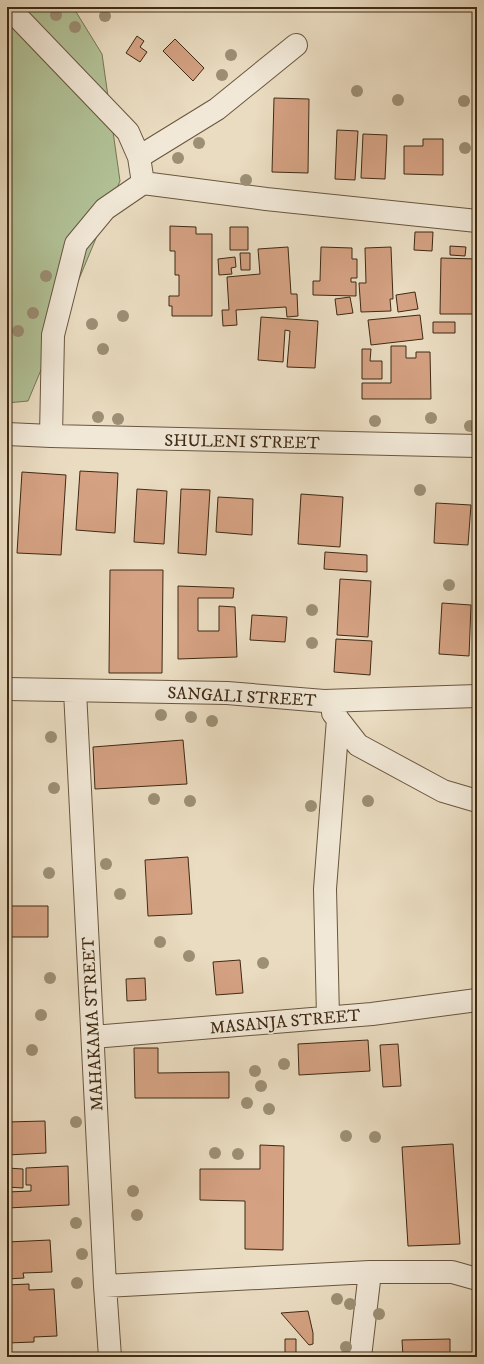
<svg xmlns="http://www.w3.org/2000/svg" width="484" height="1364" font-family="'IM FELL DW Pica',serif">
	<style>
		.green { fill: #b2c297; stroke: #787656 }
		.building { fill: #d4a182; stroke: #3f2a14 }
		.lines { fill: none; stroke-linecap: round; stroke-linejoin: round }
		.minor-casing { stroke: #6a563f; stroke-width: 24 }
		.minor { stroke: #f1e8d7; stroke-width: 22 }
		.tree { fill: #9c8f74 }
		.labels { text-anchor: middle; stroke-width: 3.5; stroke-linejoin: round; paint-order: stroke }
		.street-label { font-size: 17px; fill: #3f2a14; stroke: #f1e8d7 }
	</style>
	<rect width="100%" height="100%" fill="#eadcc1"/>
	<filter id="stains"><feTurbulence type="fractalNoise" baseFrequency=".005" numOctaves="4"/><feColorMatrix values="0 0 0 0 .2 0 0 0 0 .09 0 0 0 0 .02 0 0 0 .5 -.17"/></filter>
	<radialGradient id="worn" r=".72"><stop offset=".6" stop-color="#630" stop-opacity="0"/><stop offset="1" stop-color="#630" stop-opacity=".3"/></radialGradient>
	<path class="green" d="M7,7H73L102,54L120,181L28,401L7,403Z"/>
	<path class="building" d="M137,36L144,41L140,47L147,52L140,62L126,53Z
		M175,39L204,68L193,81L163,51Z
		M274,98L309,99L308,173L272,172Z
		M337,130L358,131L355,180L335,179Z
		M363,134L387,135L385,179L361,178Z
		M423,139H443V175L404,174V146H423Z
		M170,226L196,227V234H212V316H172V306H169V296H179V275H175V251H170Z
		M230,227H248V250H230Z
		M415,232H433L432,251L414,250Z
		M450,246L466,247L465,256L450,255Z
		M288,247L291,294H297L298,316L287,317L286,307L236,310L237,325L223,326L222,310H229L227,277L260,274L258,249Z
		M321,247L352,248V259H357V278H351V282H356V296L313,295V281H320Z
		M391,247L393,299H390L391,311L361,312L359,283H366L365,248Z
		M240,253H250V270H241Z
		M235,257L236,267L231,268L232,274L219,275L218,259Z
		M441,258L477,259V314H440Z
		M415,292L418,309L398,312L396,295Z
		M350,297L353,313L337,315L335,299Z
		M420,315L423,339L371,345L368,320Z
		M261,317L318,321L315,368L287,367L290,331L285,330L283,362L258,360Z
		M433,322H455V333H433Z
		M391,346H406V358H416V352H430L431,399H362V383H391Z
		M362,349H371L370,361H382V379H362Z
		M80,471L118,473L115,533L76,530Z
		M22,472L66,475L61,555L17,553Z
		M137,489L167,491L164,544L134,542Z
		M181,489L210,490L206,555L178,553Z
		M301,494L343,497L340,547L298,544Z
		M218,497L253,499L252,535L216,532Z
		M436,503L471,505L468,545L434,543Z
		M325,552L367,555V572L324,569Z
		M110,570H163L162,673H109Z
		M340,579L371,581L368,637L337,635Z
		M178,586L234,588L233,598H198V631H219V606L235,607L237,657L178,659Z
		M442,603L471,605L469,656L439,654Z
		M252,615L287,617L285,642L250,640Z
		M336,639L372,641L370,675L334,672Z
		M183,740L187,784L95,789L93,747Z
		M188,857L192,914L148,916L145,860Z
		M7,906H48V937H7Z
		M240,960L243,993L216,995L213,962Z
		M145,978L146,1000L127,1001L126,979Z
		M368,1040L370,1071L299,1075L298,1044Z
		M398,1044L401,1086L383,1087L380,1045Z
		M134,1048H158V1073L229,1072V1098H135Z
		M45,1121L46,1153L7,1155V1122Z
		M453,1144L460,1244L408,1246L402,1147Z
		M260,1145L284,1146L283,1250L245,1249V1201L200,1200V1169H260Z
		M68,1166L69,1205L7,1208V1192L31,1191V1185H26V1168Z
		M7,1168L23,1169V1188L7,1187Z
		M50,1240L52,1272L23,1273L24,1278L7,1279V1242Z
		M29,1284V1290L54,1289L57,1336L34,1337V1342L7,1343V1285Z
		M308,1311L313,1333V1344L309,1345L281,1313Z
		M285,1339H296V1357H285Z
		M450,1339V1357H403L402,1340Z"/>
	<g class="lines">
		<g class="minor-casing">
			<path id="minor" d="M8,7L128,132L139,157L143,183L266,199L477,221
				M139,157L217,109L296,45
				M7,434L51,436L477,446
				M51,436L53,335L76,244L105,209L143,183
				M7,689L227,693L324,701L477,696
				M75,691L105,1286L110,1357
				M333,713L358,745L443,791L477,801
				M328,1017L325,889L338,719
				M93,1037L372,1014L477,1000
				M105,1286L370,1272H452L477,1279
				M360,1357L370,1272"/>
		</g>
		<use href="#minor" class="minor"/>
	</g>
	<g class="tree">
		<circle cx="56" cy="15" r="6"/>
		<circle cx="105" cy="16" r="6"/>
		<circle cx="75" cy="27" r="6"/>
		<circle cx="231" cy="55" r="6"/>
		<circle cx="222" cy="75" r="6"/>
		<circle cx="357" cy="91" r="6"/>
		<circle cx="398" cy="100" r="6"/>
		<circle cx="464" cy="101" r="6"/>
		<circle cx="199" cy="143" r="6"/>
		<circle cx="465" cy="148" r="6"/>
		<circle cx="178" cy="158" r="6"/>
		<circle cx="246" cy="180" r="6"/>
		<circle cx="46" cy="276" r="6"/>
		<circle cx="33" cy="313" r="6"/>
		<circle cx="123" cy="316" r="6"/>
		<circle cx="92" cy="324" r="6"/>
		<circle cx="18" cy="331" r="6"/>
		<circle cx="103" cy="349" r="6"/>
		<circle cx="98" cy="417" r="6"/>
		<circle cx="431" cy="418" r="6"/>
		<circle cx="118" cy="419" r="6"/>
		<circle cx="375" cy="421" r="6"/>
		<circle cx="470" cy="426" r="6"/>
		<circle cx="420" cy="490" r="6"/>
		<circle cx="449" cy="585" r="6"/>
		<circle cx="312" cy="610" r="6"/>
		<circle cx="312" cy="643" r="6"/>
		<circle cx="161" cy="715" r="6"/>
		<circle cx="191" cy="717" r="6"/>
		<circle cx="212" cy="721" r="6"/>
		<circle cx="51" cy="737" r="6"/>
		<circle cx="54" cy="788" r="6"/>
		<circle cx="154" cy="799" r="6"/>
		<circle cx="190" cy="801" r="6"/>
		<circle cx="368" cy="801" r="6"/>
		<circle cx="311" cy="806" r="6"/>
		<circle cx="106" cy="864" r="6"/>
		<circle cx="49" cy="873" r="6"/>
		<circle cx="120" cy="894" r="6"/>
		<circle cx="160" cy="942" r="6"/>
		<circle cx="189" cy="956" r="6"/>
		<circle cx="263" cy="963" r="6"/>
		<circle cx="50" cy="978" r="6"/>
		<circle cx="41" cy="1015" r="6"/>
		<circle cx="32" cy="1050" r="6"/>
		<circle cx="284" cy="1064" r="6"/>
		<circle cx="255" cy="1071" r="6"/>
		<circle cx="261" cy="1086" r="6"/>
		<circle cx="247" cy="1103" r="6"/>
		<circle cx="269" cy="1109" r="6"/>
		<circle cx="76" cy="1122" r="6"/>
		<circle cx="346" cy="1136" r="6"/>
		<circle cx="375" cy="1137" r="6"/>
		<circle cx="215" cy="1153" r="6"/>
		<circle cx="238" cy="1154" r="6"/>
		<circle cx="133" cy="1191" r="6"/>
		<circle cx="137" cy="1215" r="6"/>
		<circle cx="76" cy="1223" r="6"/>
		<circle cx="82" cy="1254" r="6"/>
		<circle cx="77" cy="1283" r="6"/>
		<circle cx="337" cy="1299" r="6"/>
		<circle cx="350" cy="1304" r="6"/>
		<circle cx="379" cy="1314" r="6"/>
		<circle cx="346" cy="1347" r="6"/>
	</g>
	<g class="labels">
		<g class="street-label">
			<text transform="translate(242 441) rotate(1)" y="6">SHULENI STREET</text>
			<text transform="translate(242 696) rotate(3)" y="6">SANGALI STREET</text>
			<text transform="translate(285 1021) rotate(-5)" y="6">MASANJA STREET</text>
			<text transform="translate(92 1024) rotate(-93)" y="6">MAHAKAMA STREET</text>
		</g>
	</g>
	<rect width="484" height="1364" fill="none" stroke="#eadcc1" stroke-width="24"/>
	<rect x="8" y="8" width="468" height="1348" fill="none" stroke="#3f2a14" stroke-width="2"/>
	<rect x="12" y="12" width="460" height="1340" fill="none" stroke="#3f2a14"/>
	<rect width="100%" height="100%" filter="url(#stains)"/>
	<rect width="100%" height="100%" fill="url(#worn)"/>
</svg>
